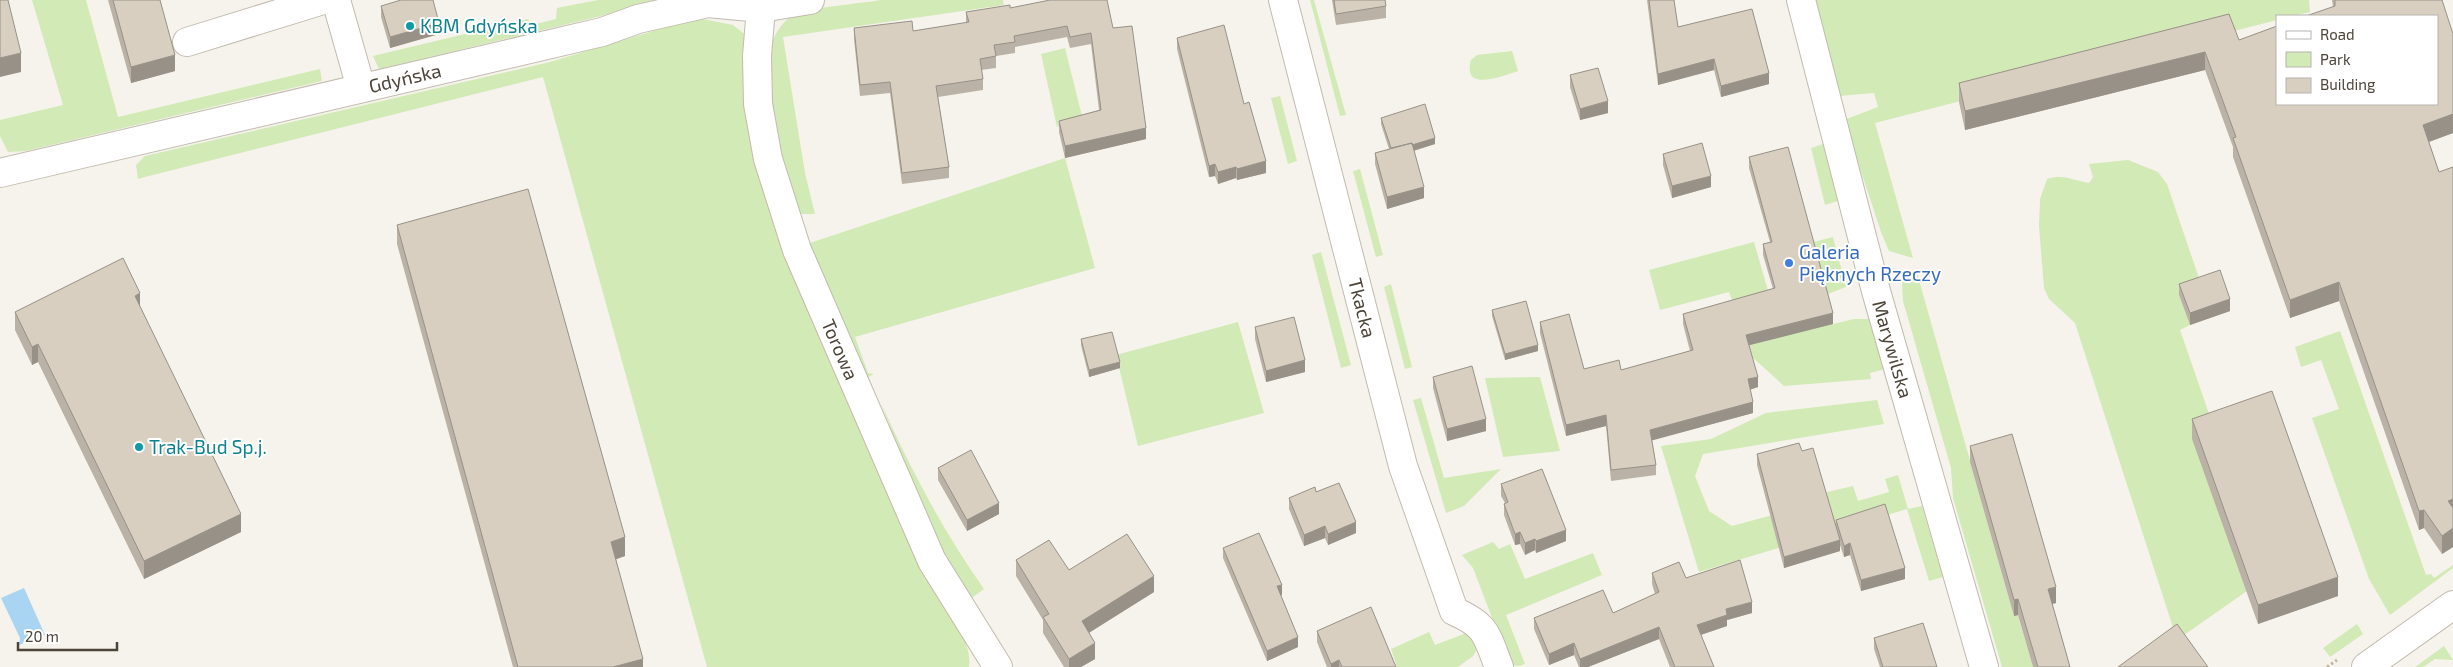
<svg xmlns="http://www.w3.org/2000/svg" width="2453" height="667" font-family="'Exo 2',sans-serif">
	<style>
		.green { fill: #d2eab5 }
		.water { fill: #a9d4f2 }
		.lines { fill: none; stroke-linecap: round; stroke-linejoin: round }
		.minor-casing { stroke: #c2bbae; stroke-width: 30 }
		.path { stroke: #c4b79f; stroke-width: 3; stroke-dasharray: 2.5 2.5; stroke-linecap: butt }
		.minor { stroke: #fff; stroke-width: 28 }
		.wall { fill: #bab2a6 }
		.shaded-wall { fill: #979187 }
		.building { fill: #d8cfc1; stroke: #979187 }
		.culture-dot { fill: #0f9aa8; stroke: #fff; stroke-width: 2 }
		.shop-dot { fill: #3f7fe0; stroke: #fff; stroke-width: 2 }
		.labels { text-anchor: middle; stroke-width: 4; stroke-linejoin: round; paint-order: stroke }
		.culture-label { font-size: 19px; fill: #0d838f; stroke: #fff; text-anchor: start }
		.street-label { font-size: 19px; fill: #4b4439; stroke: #fff }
		.shop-label { font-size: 19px; fill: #366cbe; stroke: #fff; text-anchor: start }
	</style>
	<rect width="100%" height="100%" fill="#f6f3ec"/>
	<path class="green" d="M32,0H86L118,117L320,69L322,81L26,151L8,152L0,136V120L63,105Z
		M598,0H653L601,16L379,69L373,56L528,19L532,25L556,19L557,8Z
		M881,0H1003L1004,5L783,37L805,173L815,214H801C784,169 738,46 795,14C806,8 865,3 881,0Z
		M1310,0H1314L1346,115L1340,116Z
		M1815,0H2309L2310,12L2293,16H2277V20L1875,123L1913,258L1889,251L1881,232L1844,120L1878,107L1874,93L1840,96Z
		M703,19L733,25L747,36V124L753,155L771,210C823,330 874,451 926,572C938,599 974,638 969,667H707L543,77L145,177L138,179L136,165L145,156L550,62L680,23Z
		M1065,48L1083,120L1057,127L1041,54Z
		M1512,51L1518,71C1502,76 1462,93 1471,60L1477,55Z
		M1280,96L1297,161L1288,164L1271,98Z
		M1823,144L1838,201L1825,205L1811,148Z
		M1065,158L1095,268L855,337L868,373L874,374L865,379L810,243Z
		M2128,160L2158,172L2167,184L2202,287L2179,295L2190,325L2180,330L2215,431L2247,591L2177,640L2075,323L2049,299L2044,288L2039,226L2040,199L2047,179C2064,174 2071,180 2089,183L2093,177L2089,164Z
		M1360,169L1383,255L1376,257L1353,171Z
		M1833,237L1846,287L1825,295L1810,243Z
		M1754,242L1773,308L1737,313L1729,292L1660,310L1649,270Z
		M1321,252L1351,365L1341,368L1312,255Z
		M1917,273L2014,616L2018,615L2033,667H2002L1953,498L1951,468L1903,301L1902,282Z
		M1391,284L1412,367L1405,369L1384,287Z
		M1854,319H1870L1885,369L1870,373L1871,379L1784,386L1741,347Z
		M1238,322L1264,413L1138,446L1116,355Z
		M2340,331L2426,575L2431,574L2434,578L2453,565V568L2390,615L2369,579L2312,418L2339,409L2321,360L2301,367L2295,347Z
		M1540,377L1560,451L1503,457L1485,378Z
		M1421,398L1444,478L1501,469L1464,506L1446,513L1413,400Z
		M1877,400L1884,424L1703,454L1695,476L1709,511L1732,526L1825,501L1823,493L1853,486L1858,501L1889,492L1885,479L1898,475L1908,509L1922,506L1943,577L1929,581L1907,509L1699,572L1661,446L1711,439L1766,413Z
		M881,403C910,468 943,531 984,589L969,600C932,537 907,471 881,403Z
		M1493,542L1499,549L1510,544L1525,579L1593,553L1602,575L1506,615L1525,664L1519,666L1510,665L1473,568L1462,555Z
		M2357,624L2363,634L2330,657L2323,648Z
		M1429,632L1435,645L1469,632L1478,648L1473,656L1458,667H1397L1391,649Z
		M2444,646L2453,660L2435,659L2423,667H2415Z"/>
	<path class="water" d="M24,588L45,635L19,645L20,638L1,598Z"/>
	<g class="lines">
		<g class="minor-casing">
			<g id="minor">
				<path d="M336,0L361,88"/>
				<path id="s1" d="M1283,0L1403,466L1454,611C1488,626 1486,635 1499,667"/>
				<path id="s2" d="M1801,0L1876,291L1984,667"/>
				<path id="s3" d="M761,8L757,56L758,104L768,159L797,250L932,561L998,667"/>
				<path d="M187,42L323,0"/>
				<path id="s4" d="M0,173L602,32L638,19L708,3L761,8L810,0"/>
				<path d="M2366,667L2453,605"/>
			</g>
		</g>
		<path class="path" d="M2327,667L2337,660"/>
		<use href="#minor" class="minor"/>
	</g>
	<path class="wall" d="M108,0H160L175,71L131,83Z
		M1332,0H1385L1386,6V18L1336,25Z
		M1647,0H1674L1678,27L1769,84L1721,97L1714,70L1658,85Z
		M2332,0H2442L2453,133L2429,142L2439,172L2453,167V547L2442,554L2424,528L2419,530L2339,301L2290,318L2233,157V147L2205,70L1965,130L1959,102V83L2239,40L2333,7Z
		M381,6L439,34L390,48L381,17Z
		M1010,8L1113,28L1146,139L1065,158L1059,132V121L1099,110L1091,44L1070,48L1067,37L1015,47V53L996,56V68L981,70L983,79V90L938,97L949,167V178L902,184L890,93L860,96L854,39V28L913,31L966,23V12Z
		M1177,38L1244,104L1266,173L1237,180L1236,178L1218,184L1215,176L1209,177L1177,49Z
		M1570,75L1608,113L1580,120L1570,87Z
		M1381,118L1435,144L1414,151L1424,198L1387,209L1375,164V153L1389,149L1381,124Z
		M1663,154L1711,187L1672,198L1663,165Z
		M1749,157L1833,324L1749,345L1758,387L1750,390L1753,413L1652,440L1656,465V475L1611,481L1606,426L1566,436L1540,333V322L1584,369L1621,370L1690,351L1683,324V314L1773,289L1763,255V244L1770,242L1749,168Z
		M397,225L625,556L616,559L643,667H513L397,244Z
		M2179,284L2230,311L2190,325L2179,295Z
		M140,308L241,532L144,579L38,362L32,365L15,330V312Z
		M1492,310L1538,351L1505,360L1492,316Z
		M1255,327L1305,372L1266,382L1255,339Z
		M1081,339L1120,368L1089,377L1081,345Z
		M1433,377L1486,431L1447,441L1433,388Z
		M2192,419L2338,596L2258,624L2192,439Z
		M1970,446L2056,603L2052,604L2070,667H2033L2018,615L2014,616L1970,462Z
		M1802,451L1836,524V520L1905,579L1861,591L1850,555L1844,557L1840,545V551L1784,568L1757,465V454Z
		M938,468L999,514L967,531L938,480Z
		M1501,484L1566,541L1536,553L1535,550L1525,555L1520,544L1515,545L1504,515V504L1505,503L1501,496Z
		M1316,492L1356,533L1328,545L1325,538L1304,546L1289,509V498Z
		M1223,548L1282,595H1281L1298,647L1267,661L1223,558Z
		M1016,560L1154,592L1089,633L1095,659L1081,667H1064L1043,633V620L1016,576Z
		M1652,573L1686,578L1752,613L1727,620V626L1701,635L1714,667H1670L1659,639L1588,667H1579L1574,655L1549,665L1534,629V618L1613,613L1655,594L1652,584Z
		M1317,631L1396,667H1327L1317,642Z
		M1874,638L1937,667H1880L1874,649Z"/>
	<path class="shaded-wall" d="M439,23V34L390,48V37Z
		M2205,52V70L1965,130V111Z
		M21,53V72L0,77V58Z
		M175,55V71L131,83V67Z
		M1714,59V70L1658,85V74Z
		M1769,73V84L1721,97V86Z
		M1608,101V113L1580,120V109Z
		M2453,114V133L2423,144V125Z
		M1146,128V139L1065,158V146Z
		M1435,138V144L1392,157V151Z
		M1266,161V173L1237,180V169Z
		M1215,164V176L1209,177V166Z
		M1236,167V178L1218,184V172Z
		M1711,176V187L1672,198V186Z
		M1424,187V198L1387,209V197Z
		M2339,282V301L2290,318V300Z
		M140,293V311L135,296Z
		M2230,299V311L2190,325V313Z
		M1833,313V324L1746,346V335Z
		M38,344V362L32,365V347Z
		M1538,345V351L1505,360V354Z
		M1305,360V372L1266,382V371Z
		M1120,362V368L1089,377V370Z
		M1758,377V387L1748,390V379Z
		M1753,402V413L1650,441V430Z
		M1606,415V426L1566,436V425Z
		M1486,419V431L1447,441V429Z
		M2453,499V518L2448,501Z
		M999,503V514L967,531V520Z
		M2424,510V528L2419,530V511Z
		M241,514V532L144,579V561Z
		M1356,522V533L1328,545V534Z
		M1325,526V538L1304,546V535Z
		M2453,528V547L2442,554V536Z
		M1566,530V541L1536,553V541Z
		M1520,532V544L1515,545V534Z
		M625,537V556L611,561V542Z
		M1535,539V550L1525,555V543Z
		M1840,540V551L1784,568V557Z
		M1850,543V555L1844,557V546Z
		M1905,568V579L1861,591V580Z
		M1154,576V592L1082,637V621Z
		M2338,577V596L2258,624V605Z
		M1282,585V595L1277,597V586Z
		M2056,587V603L2048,605V589Z
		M2018,599V615L2014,616V600Z
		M1752,602V613L1727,620V626L1697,636V625L1726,609Z
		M1659,627V639L1588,667H1580V659Z
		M1298,637V647L1267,661V651Z
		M1095,643V659L1081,667H1069V659Z
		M1574,643V655L1549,665V654Z
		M643,659V667H613Z
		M1339,660V667H1331V664Z"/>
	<path class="building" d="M0,0H8L21,53L0,58Z
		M113,0H160L175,55L131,67Z
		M401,0H433L439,23L390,37L381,6Z
		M1050,0H1107L1113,28L1132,26L1146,128L1065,146L1059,121L1101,110L1091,33L1070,37L1067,26L1014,36L1015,42L994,45L996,56L980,59L983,79L936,86L949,167L902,173L890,82L860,85L854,28L912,21L913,31L969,22L966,12L1010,5V8Z
		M1334,0H1385L1386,6L1336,14Z
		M1649,0H1674L1678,27L1752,9L1769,73L1721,86L1714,59L1658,74Z
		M2335,0H2442L2453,34V114L2423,125L2439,172L2453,167V499L2448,501L2453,508V528L2442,536L2424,510L2419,511L2339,282L2290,300L2233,138L2236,137L2205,52L1965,111L1959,83L2229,14L2239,40L2277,26V104H2437V16H2306L2335,6Z
		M1224,25L1244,104L1249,102L1266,161L1237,169L1236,167L1218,172L1215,164L1209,166L1177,38Z
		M1598,68L1608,101L1580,109L1570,75Z
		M1425,104L1435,138L1412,145V143L1391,148L1381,118Z
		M1412,143L1424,187L1387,197L1375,153Z
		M1702,143L1711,176L1672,186L1663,154Z
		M1788,147L1833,313L1746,335L1758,377L1748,379L1753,402L1650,430L1656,465L1611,470L1606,415L1566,425L1540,322L1569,314L1584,369L1619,360L1621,370L1693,350L1683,314L1775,288L1763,244L1772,242L1749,157Z
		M528,189L625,537L611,542L643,659L613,667H518L397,225Z
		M123,258L140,293L135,296L241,514L144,561L38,344L32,347L15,312Z
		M2220,270L2230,299L2190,313L2179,284Z
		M1526,301L1538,345L1505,354L1492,310Z
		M1294,317L1305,360L1266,371L1255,327Z
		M1112,332L1120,362L1089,370L1081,339Z
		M1472,366L1486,419L1447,429L1433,377Z
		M2272,391L2338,577L2258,605L2192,419Z
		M2012,434L2056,587L2048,589L2070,667H2038L2018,599L2014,600L1970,446Z
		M1799,443L1802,451L1813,448L1840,540L1784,557L1757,454Z
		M971,450L999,503L967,520L938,468Z
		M1542,469L1566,530L1536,541L1535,539L1525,543L1520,532L1515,534L1504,504L1508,502L1501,484Z
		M1339,483L1356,522L1328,534L1325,526L1304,535L1289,498L1315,487L1316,492Z
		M1885,504L1905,568L1861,580L1850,543L1844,546L1836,520Z
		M1259,533L1282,585L1277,586L1298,637L1267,651L1223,548Z
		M1127,534L1154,576L1082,621L1095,643L1069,659L1043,617L1049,614L1016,560L1049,540L1069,570Z
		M1740,560L1752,602L1726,609L1727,615L1697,625L1714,667H1675L1659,627L1580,659L1574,643L1549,654L1534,618L1603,590L1613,613L1659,592L1652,573L1679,562L1686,578Z
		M1371,607L1396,667H1342L1339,660L1331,664L1317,631Z
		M1923,623L1937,667H1883L1874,638Z
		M2177,624L2208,667H2118Z"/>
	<g class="culture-dot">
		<circle cx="410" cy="26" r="5"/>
		<circle cx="139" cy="447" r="5"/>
	</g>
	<circle class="shop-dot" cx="1789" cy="263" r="5"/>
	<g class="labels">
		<g class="culture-label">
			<text x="420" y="33">KBM Gdyńska</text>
			<text x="149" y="454">Trak-Bud Sp.j.</text>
		</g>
		<g class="street-label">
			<text dy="7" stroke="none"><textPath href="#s4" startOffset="416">Gdyńska</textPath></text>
			<text dy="7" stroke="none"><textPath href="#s1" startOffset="318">Tkacka</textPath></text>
			<text dy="7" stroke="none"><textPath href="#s3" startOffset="356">Torowa</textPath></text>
			<text dy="7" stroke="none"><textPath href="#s2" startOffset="361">Marywilska</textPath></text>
		</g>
		<g class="shop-label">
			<text x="1799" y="259">Galeria<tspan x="1799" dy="22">Pięknych Rzeczy</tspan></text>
		</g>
	</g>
	<rect x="2276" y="15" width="162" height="90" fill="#ffffff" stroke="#b7b4b0"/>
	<rect x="2286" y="31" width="25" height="8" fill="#ffffff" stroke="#b7b4b0"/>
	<text x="2320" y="40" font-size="15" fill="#4b4439">Road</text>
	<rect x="2286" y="52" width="25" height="15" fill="#d2eab5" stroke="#b7b4b0"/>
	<text x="2320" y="65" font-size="15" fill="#4b4439">Park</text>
	<rect x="2286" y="78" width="25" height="15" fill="#d8cfc1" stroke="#b7b4b0"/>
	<text x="2320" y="90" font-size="15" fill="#4b4439">Building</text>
	<path d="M18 642v8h99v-8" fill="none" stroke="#4b4439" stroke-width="2.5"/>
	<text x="25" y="642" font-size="15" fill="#4b4439" stroke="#ffffff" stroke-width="4" paint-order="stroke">20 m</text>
</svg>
